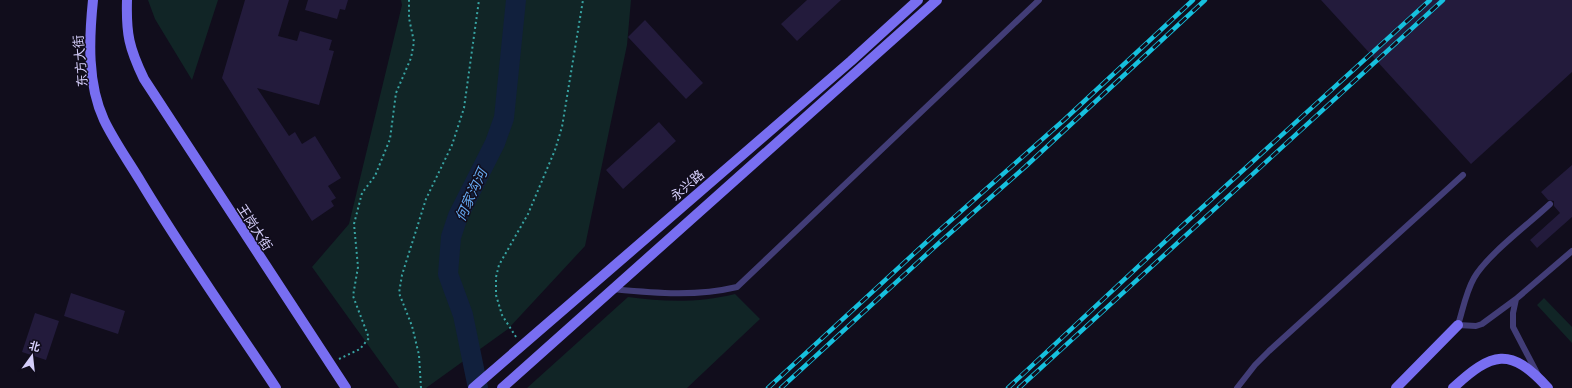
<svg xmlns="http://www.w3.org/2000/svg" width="1572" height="388" font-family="Raleway,'Noto Sans SC',sans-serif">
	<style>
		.green { fill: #112526 }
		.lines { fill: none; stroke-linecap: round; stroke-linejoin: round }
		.river { stroke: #11203d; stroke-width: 20 }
		.building { fill: #231b3c }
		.path { stroke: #38a4a3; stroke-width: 2; stroke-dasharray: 2 3; stroke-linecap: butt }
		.lane { stroke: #423d77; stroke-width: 6 }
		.secondary { stroke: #786ef1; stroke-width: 10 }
		.rail-casing { stroke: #16c0de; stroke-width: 4.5 }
		.rail { stroke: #110d1c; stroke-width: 3; stroke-dasharray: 9; stroke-linecap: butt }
		.labels { text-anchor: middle; stroke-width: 3; stroke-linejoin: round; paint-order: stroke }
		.street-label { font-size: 13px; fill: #d5cefa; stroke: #110d1c }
		.water-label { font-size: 14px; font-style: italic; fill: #66a9f0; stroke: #110d1c }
	</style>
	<rect width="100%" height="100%" fill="#110d1c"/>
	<path class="green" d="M148,0H218L192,80L155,19Z
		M401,0H631L627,45L585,246L508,329L426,388H399L312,267L349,224L402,5Z
		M735,294L760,319L687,388H527L628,297C664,302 699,303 735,294Z
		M1544,298L1572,327V343L1537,305Z"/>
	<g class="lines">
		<path class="river" d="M478,388L463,315L448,274L451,237L458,216L495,143L504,118L516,0"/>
	</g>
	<path class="building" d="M245,0H289L278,36L297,41L300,31L332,40L329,50L334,51L319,105L257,88L289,136L295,132L302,144L315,136L341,178L328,186L336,198L331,201L334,206L312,221L222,78Z
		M308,0H348L345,10L340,9L337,19L305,10Z
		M807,0H841L797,41L781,24Z
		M1321,0H1572V72L1471,164Z
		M645,20L703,83L686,99L628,37Z
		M659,122L676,141L623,189L606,170Z
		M1572,165V217L1537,248L1530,240L1560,213L1554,206V201L1548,200L1541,192Z
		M71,293L125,311L118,334L64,316Z
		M35,313L59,321L46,360L22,352Z"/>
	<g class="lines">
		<path class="path" d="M516,337L502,315L496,295V277L499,265L528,214L555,150L562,127L583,0
			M339,359L360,349L369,338L353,296L358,267L354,224L362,193L375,176L390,139L396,93L411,58L414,42L409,18V0
			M421,388L419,355L412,326L399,293L402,275L426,199L452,145L464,108L479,0"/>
		<path class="lane" d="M1550,204C1530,223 1487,255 1474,278C1466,292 1463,309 1458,325L1476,326L1482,324L1516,299L1572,251
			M612,289C655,293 695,297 737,287L1039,0
			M1516,299L1513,313V327L1538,375
			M1237,388L1255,365L1269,351L1463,175"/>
		<path class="secondary" d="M93,0C89,39 87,83 104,120C114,141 129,162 141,182C183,252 231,320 276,388
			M127,0C126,34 129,48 144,79L346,388
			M473,388L851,61L918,0
			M502,388L937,0
			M1396,388L1458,325
			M1453,388C1492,352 1510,346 1548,388"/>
		<g class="rail-casing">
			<path id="rail" d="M768,388L932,237L1064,120L1193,0
				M781,388L939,243L1025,167L1205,0
				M1008,388L1172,235L1430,0
				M1019,388L1443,0"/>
		</g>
		<use href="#rail" class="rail"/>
	</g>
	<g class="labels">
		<g class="street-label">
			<text transform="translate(80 61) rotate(-95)" y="5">东方大街</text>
			<text transform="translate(687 185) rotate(-41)" y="5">永兴路</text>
			<text transform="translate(255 227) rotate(57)" y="5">王岗大街</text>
		</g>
		<g class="water-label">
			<text transform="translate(471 195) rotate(-65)" y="5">何家沟河</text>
		</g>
	</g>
	<g transform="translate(32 356) rotate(15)" stroke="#110d1c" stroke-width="3" paint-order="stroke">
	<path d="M0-3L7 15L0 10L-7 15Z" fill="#d5cefa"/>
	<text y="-6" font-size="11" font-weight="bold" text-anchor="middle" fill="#d5cefa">北</text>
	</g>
</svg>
